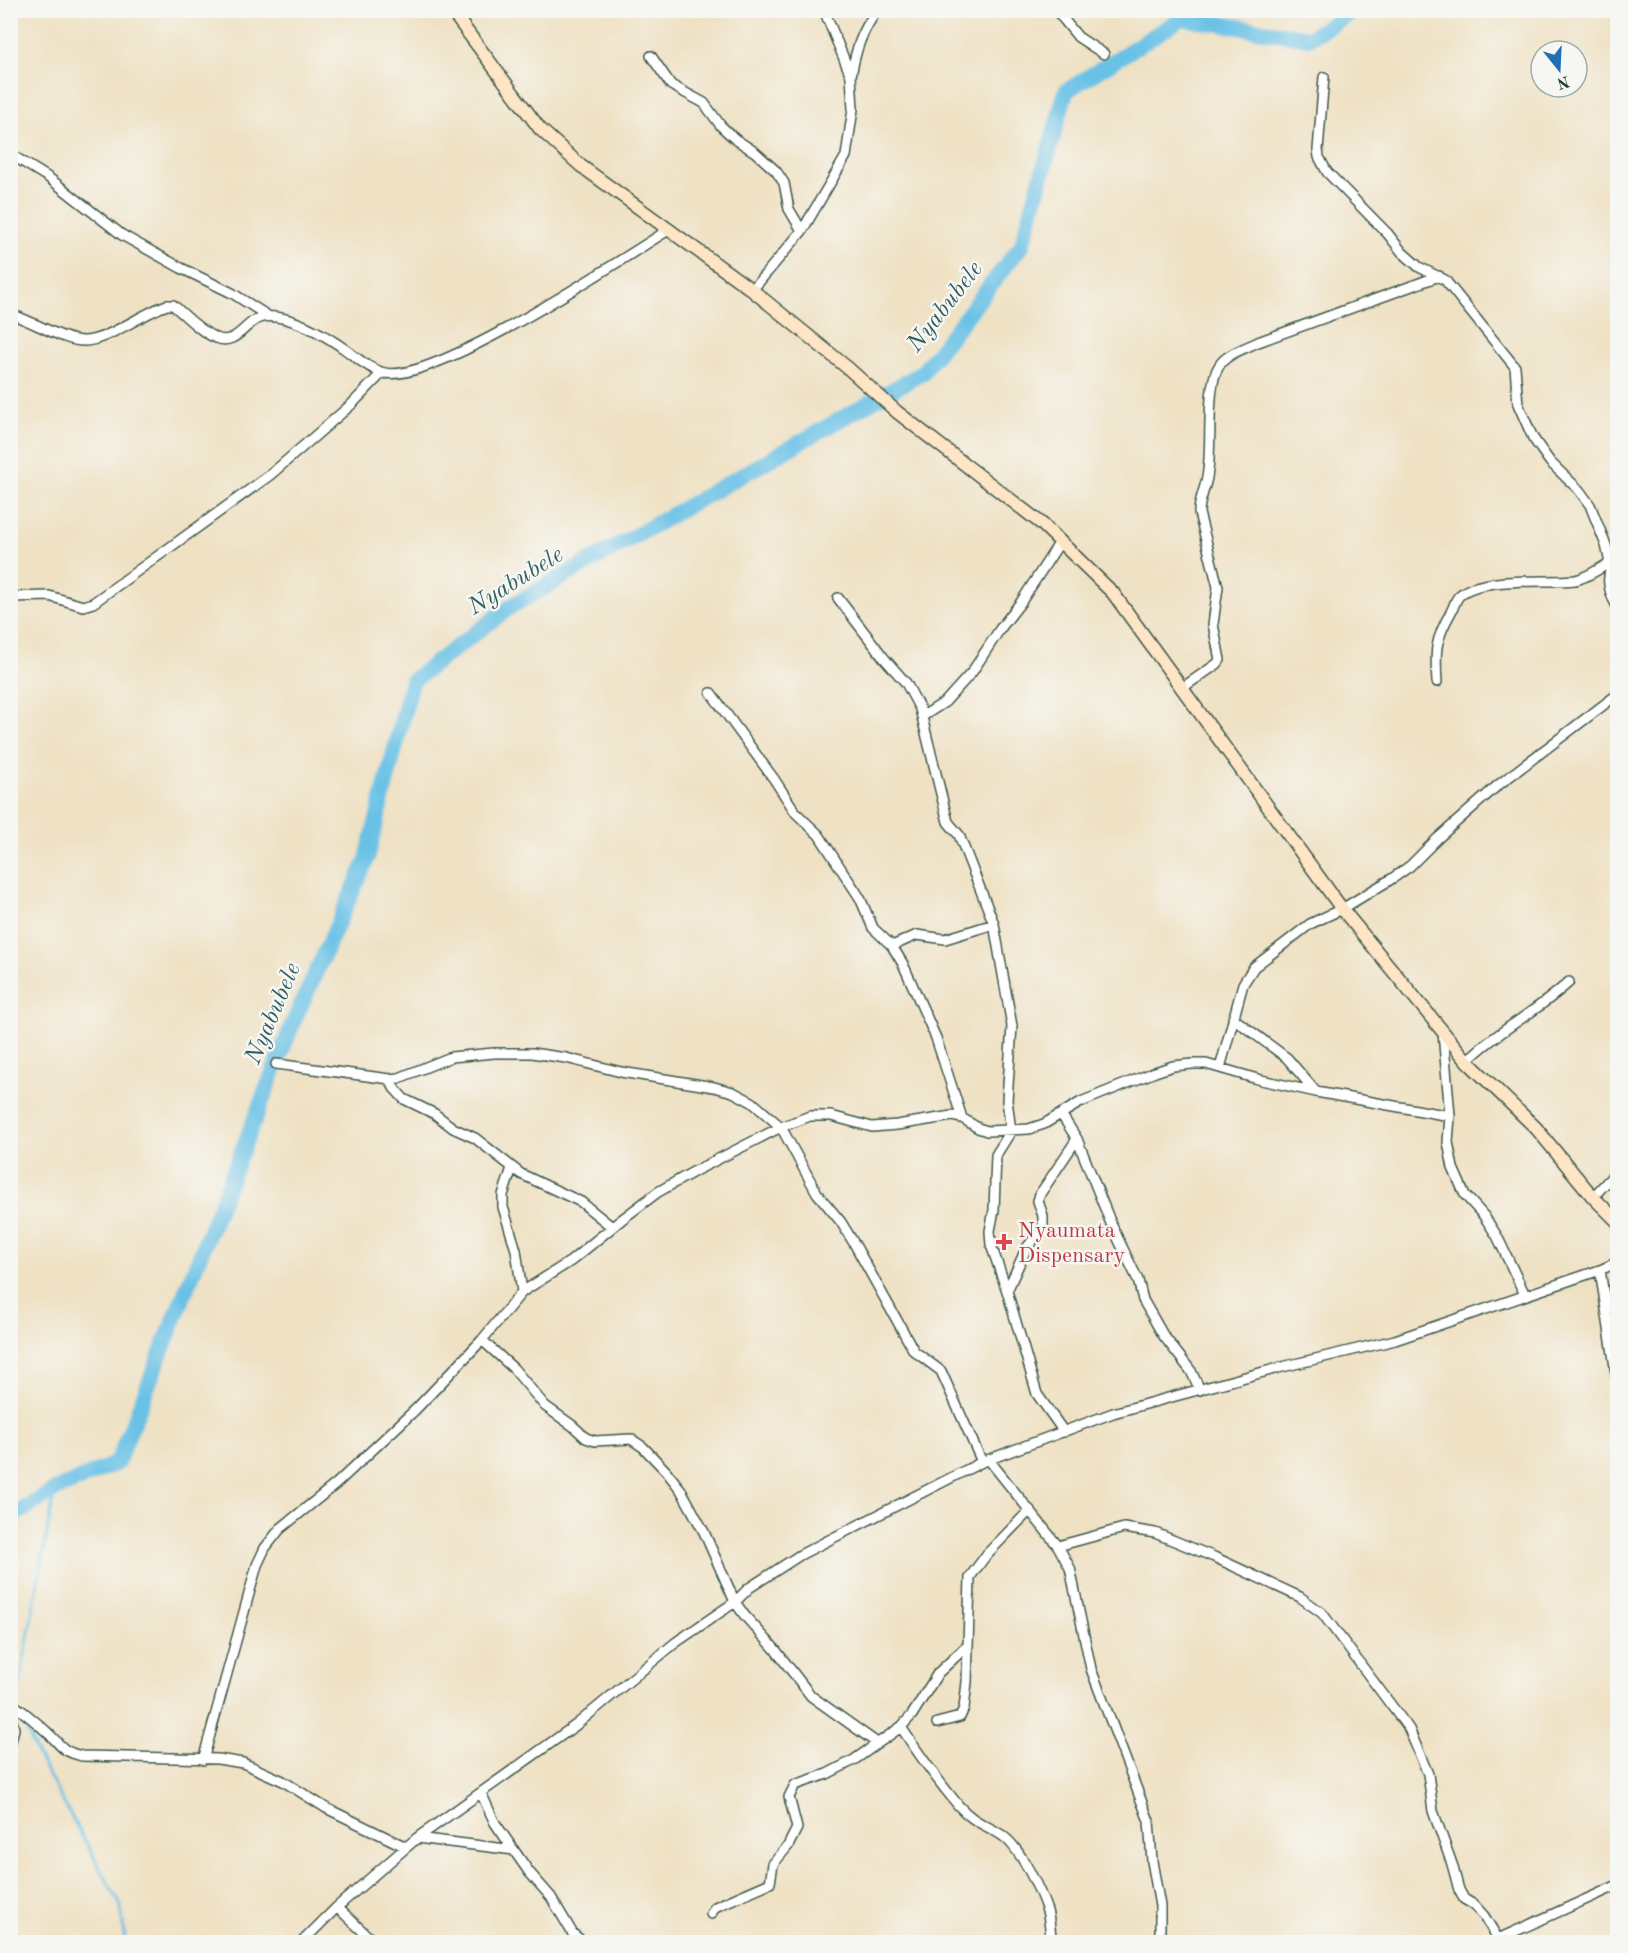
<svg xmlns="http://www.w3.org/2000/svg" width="1628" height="1953" font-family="'Old Standard TT',serif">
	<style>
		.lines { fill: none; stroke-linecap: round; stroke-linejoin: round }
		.stream { stroke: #69c1e6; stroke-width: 3 }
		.river { stroke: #69c1e6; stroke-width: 16 }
		.street-casing { stroke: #3e5649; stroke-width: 12 }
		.secondary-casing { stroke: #3e5649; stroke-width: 15 }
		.street { stroke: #fff; stroke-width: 9 }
		.secondary { stroke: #fde5c5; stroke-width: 12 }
		.health-dot { fill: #e0444e; stroke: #f6f6f2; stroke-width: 2 }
		.labels { text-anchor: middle; stroke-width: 5; stroke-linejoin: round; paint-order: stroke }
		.health-label { font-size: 22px; fill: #be3a42; stroke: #f6f6f2; text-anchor: start }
		.water-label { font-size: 24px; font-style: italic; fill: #325e60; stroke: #f6f6f2 }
	</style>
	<rect width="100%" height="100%" fill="#f6f6f2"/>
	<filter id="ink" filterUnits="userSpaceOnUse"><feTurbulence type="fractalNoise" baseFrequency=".0167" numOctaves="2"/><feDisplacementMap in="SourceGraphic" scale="12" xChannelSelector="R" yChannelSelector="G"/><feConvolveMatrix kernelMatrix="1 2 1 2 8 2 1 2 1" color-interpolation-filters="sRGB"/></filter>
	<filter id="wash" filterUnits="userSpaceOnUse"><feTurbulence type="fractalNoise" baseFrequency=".008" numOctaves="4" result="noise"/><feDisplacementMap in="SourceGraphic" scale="24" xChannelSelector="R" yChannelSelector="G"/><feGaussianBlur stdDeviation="1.35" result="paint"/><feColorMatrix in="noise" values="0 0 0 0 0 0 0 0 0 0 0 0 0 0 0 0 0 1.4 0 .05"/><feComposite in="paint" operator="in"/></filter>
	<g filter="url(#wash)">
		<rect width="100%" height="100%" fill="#efe1c3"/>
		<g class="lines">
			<path class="stream" d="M16,1703L55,1490
				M18,1712L39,1758L121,1906L125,1942"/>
			<path class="river" d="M10,1518L55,1490L117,1463L293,1023L367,859L412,681L510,607L922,373L1022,245L1066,91L1182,18L1309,38L1356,10"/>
		</g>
	</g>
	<g filter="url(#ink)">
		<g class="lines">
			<g class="street-casing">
				<path id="street" d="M1056,10L1078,37L1104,54
					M651,56L671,85L704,103L721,126L735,139L755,152L776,171L784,183L789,209L802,231
					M851,76C856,49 861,33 877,10
					M1324,77L1318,150L1319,157L1327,172L1388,234L1402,252L1419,267L1445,280L1515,367L1518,404L1533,438L1550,462L1579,490L1590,505L1606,545L1610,563
					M10,154L49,178L122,235L181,268L232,293L268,316
					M752,290L802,231L846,156L853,109L851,76L824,10
					M10,314C31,320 65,342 85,341C108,340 143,313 167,305H173C186,316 201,332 216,338C236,346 244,324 259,318C267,315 278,317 286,319C307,325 328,337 346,350C357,358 368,368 381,372C427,390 623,258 670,229
					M1618,552C1606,574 1605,586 1618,608
					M10,597L49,596L83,606L93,603L270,475L352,404L382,373
					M838,598L884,658L906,683L920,709L948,822L959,835L994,924L1012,1026L1007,1100L1011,1131L996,1155L994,1210L990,1231L991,1245L1007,1291L1037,1394L1064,1432
					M1437,682C1435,650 1435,640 1451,612C1454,607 1455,600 1459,596C1477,576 1548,583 1575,580C1587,578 1601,567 1612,562
					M1182,688L1217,664L1220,660L1213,624L1218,587L1199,513C1199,499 1205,490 1207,477C1213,449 1205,387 1219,366C1226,354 1246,348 1258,342L1439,276
					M711,693L774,779L796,813L819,835L860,898L873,928L892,946L903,964L936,1038L962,1118
					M923,716L945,702L972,672L1000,629L1021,602L1060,542
					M892,946L917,935L945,939L994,924
					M1233,1018L1287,1058L1316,1092
					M1443,1032L1450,1116L1448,1142L1453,1168L1465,1195L1484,1216L1497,1236L1525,1295
					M1467,1061C1498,1030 1537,1012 1569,982
					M276,1064L390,1079L399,1078L451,1057L494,1053H532L566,1058L621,1072L714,1087L733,1092L752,1102L781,1127L817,1193L841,1222L855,1245L914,1351L941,1371L982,1462
					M1220,1068L1243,984L1254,967L1310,924L1342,909L1393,878L1410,866L1437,839L1497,786L1618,694
					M390,1079L394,1088L404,1099L435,1114L453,1128L475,1138L521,1174L581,1202L612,1227
					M1061,1114L1077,1139L1112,1226L1138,1280L1143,1300L1163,1335L1191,1371L1200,1390
					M512,1168L503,1195V1207L516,1250L522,1292
					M1593,1197L1618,1170
					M1600,1270L1618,1386
					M1007,1291L1026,1249L1043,1227V1216L1038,1201L1040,1194L1077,1139
					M482,1340L514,1369L545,1406L573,1426L586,1438L595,1441L631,1439L643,1447L666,1471L681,1490L704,1532L735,1602L745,1616L774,1648L811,1696L877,1743
					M989,1460L1058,1546L1070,1568L1091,1669L1149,1821L1152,1861L1160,1906V1942
					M1058,1546L1124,1528L1155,1533L1214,1557L1300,1597L1322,1613L1409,1729L1428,1774L1433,1811L1452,1864L1459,1890L1464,1899L1474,1905L1484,1916L1500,1942
					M10,1703C24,1711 36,1722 48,1733C62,1746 61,1751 82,1756L218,1759L243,1763L283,1781L326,1808L406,1847
					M10,1713L14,1729L10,1745
					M937,1723L960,1717L964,1708L967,1682L970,1577L987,1554L1030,1510
					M901,1727C918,1753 938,1781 958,1805C974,1823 985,1824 1003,1836C1021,1849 1040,1890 1047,1911C1050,1921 1050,1932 1052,1942
					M203,1760L257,1565L265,1548L280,1529L336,1484L416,1409L482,1340L522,1292L571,1261L621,1220L658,1192L695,1171L781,1127L810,1116H831L872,1127L897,1125L952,1116L962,1118L978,1128L987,1131L1029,1129L1044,1124L1081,1102L1155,1072L1173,1066L1192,1064H1206L1261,1080L1316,1092L1450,1116
					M481,1793L495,1823L529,1872L551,1897L573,1934L583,1942
					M417,1838L514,1850
					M337,1907L374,1942
					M711,1914L715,1907L770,1883L773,1864L788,1846L797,1828L789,1797L795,1785L827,1774L854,1760L901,1727L912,1715L938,1673L967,1646
					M1498,1939L1618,1885
					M302,1942L337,1907L417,1838L576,1725L675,1643L735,1602L749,1588L800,1555L831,1539L982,1462L1113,1413L1278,1368L1395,1340L1600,1270L1618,1262"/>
			</g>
			<g class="secondary-casing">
				<path id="secondary" d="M451,10L540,129L581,166L752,290L849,369L897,412L1042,524L1113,593L1342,909L1467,1061L1536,1128L1593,1197L1618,1222"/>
			</g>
			<use href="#street" class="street"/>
			<use href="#secondary" class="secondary"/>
		</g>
	</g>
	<path class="health-dot" d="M1001 1233h6v6h6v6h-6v6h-6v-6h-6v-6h6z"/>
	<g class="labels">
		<g class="health-label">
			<text x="1018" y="1237">Nyaumata<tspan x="1018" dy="25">Dispensary</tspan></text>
		</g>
		<g class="water-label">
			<text transform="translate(944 306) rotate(-52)" y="8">Nyabubele</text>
			<text transform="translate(515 580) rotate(-32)" y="8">Nyabubele</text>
			<text transform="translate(272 1013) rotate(-67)" y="8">Nyabubele</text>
		</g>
	</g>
	<rect width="1628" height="1953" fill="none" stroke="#f6f6f2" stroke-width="36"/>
	<g transform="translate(1559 69) rotate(162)"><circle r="28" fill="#f6f6f2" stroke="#a0aca6" stroke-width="1.5"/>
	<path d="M0-4.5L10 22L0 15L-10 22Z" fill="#1f6fb2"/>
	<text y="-9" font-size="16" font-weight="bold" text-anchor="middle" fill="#1f3d34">N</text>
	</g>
</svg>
